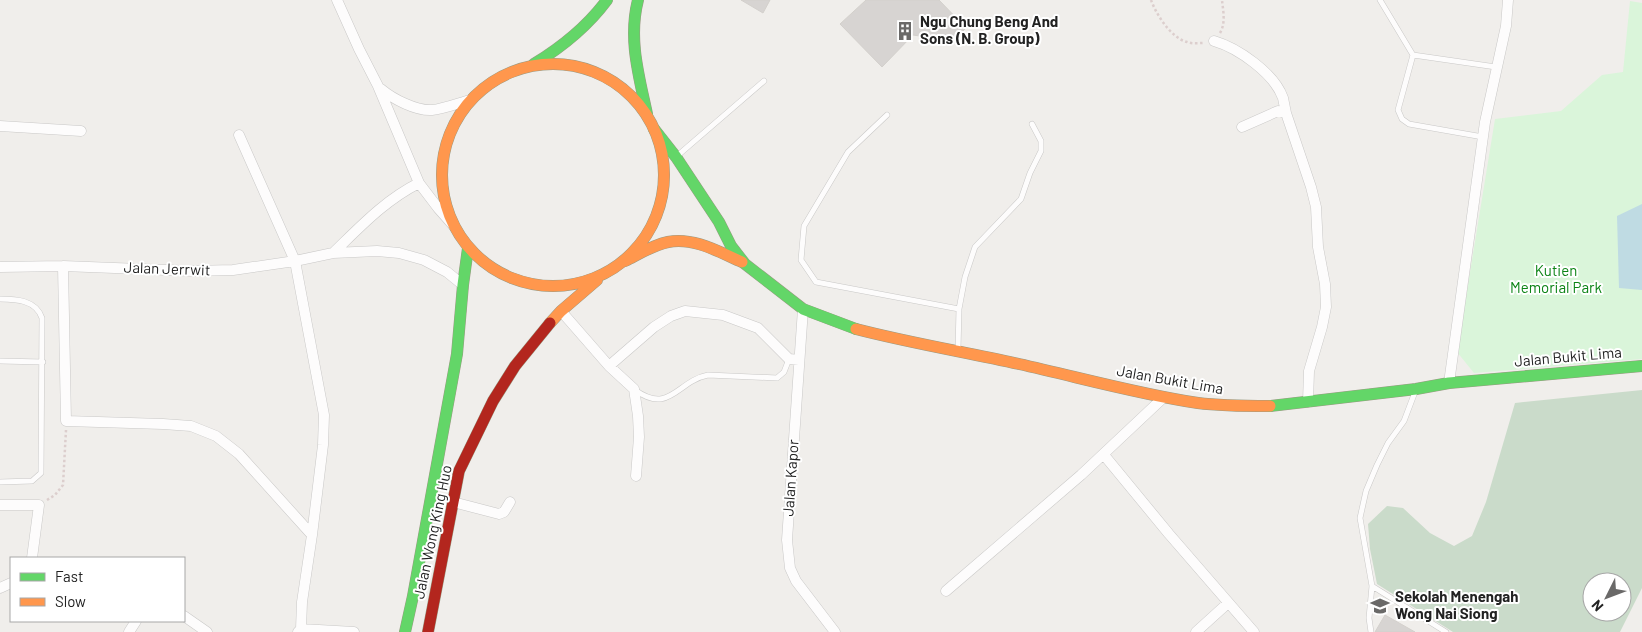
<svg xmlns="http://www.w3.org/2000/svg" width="1642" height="632" font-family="Barlow,sans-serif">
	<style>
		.cemetery { fill: #cadbca; fill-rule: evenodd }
		.park { fill: #daf5da }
		.water { fill: #bfdbe3 }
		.building { fill: #d7d4d2; stroke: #d3d0cc }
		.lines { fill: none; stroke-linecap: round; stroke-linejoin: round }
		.lane-casing { stroke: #c9c8c7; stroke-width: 6 }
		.street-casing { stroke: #c9c8c7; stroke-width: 11 }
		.fast-casing { stroke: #999a82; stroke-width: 12 }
		.slow-casing { stroke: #999a82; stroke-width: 12 }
		.jam-casing { stroke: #999a82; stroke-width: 12 }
		.path { stroke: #dccecd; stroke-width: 2.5; stroke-dasharray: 2.5 2.5; stroke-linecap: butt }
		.lane { stroke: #fdfcfc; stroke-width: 5 }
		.street { stroke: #fdfcfc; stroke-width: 10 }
		.fast { stroke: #63d668; stroke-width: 11 }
		.slow { stroke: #ff974d; stroke-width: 11 }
		.jam { stroke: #b3261e; stroke-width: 11 }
		.labels { text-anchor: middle; stroke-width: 4; stroke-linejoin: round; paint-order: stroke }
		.poi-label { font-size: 15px; font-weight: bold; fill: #222; stroke: #fff; text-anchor: start }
		.street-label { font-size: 15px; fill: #222; stroke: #fff }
		.park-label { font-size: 15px; fill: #0c8416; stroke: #fff }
	</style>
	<rect width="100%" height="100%" fill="#f0eeeb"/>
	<path class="cemetery" d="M1642,390V588L1620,632H1453L1377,584L1370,549L1368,524L1387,506L1403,508L1430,533L1454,546L1472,536L1486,502L1515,403ZM1592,582H1622V612H1592Z"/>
	<path class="park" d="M1630,1L1642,3V359L1474,373L1457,352L1495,119L1561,111L1602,75L1623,72Z"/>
	<path class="water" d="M1642,204V290L1619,288L1617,216Z"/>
	<path class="building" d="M741,0H770L763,13Z
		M866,0H939L966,28L953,41L913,35L882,67L840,24Z
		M1385,615L1415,632H1375Z"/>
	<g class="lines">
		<g class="lane-casing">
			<path id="lane" d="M1380,0L1413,55L1496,67
				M1413,55L1398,110L1402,119L1409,124L1483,137
				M887,115L848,152L804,226L801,260L816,282L959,309
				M677,156L764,81
				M0,299C16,299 36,300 42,318L41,473L32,481L0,482
				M958,349L959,309L965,277L975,247L1021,199L1030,173L1041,151V141L1032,124
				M0,361L43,362
				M635,390C670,415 677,381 708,375L777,378L784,372L789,359
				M1372,586L1446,632
				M1371,632L1369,618L1372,586L1360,518L1366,491L1377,465L1388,443L1404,421L1415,392"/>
		</g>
		<g class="street-casing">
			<path id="street" d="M337,0L359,49L378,86L419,183L438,208L453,225
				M1214,41C1238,48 1274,73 1283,98C1284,103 1285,108 1286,113
				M381,89C393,99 416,111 432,110C443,109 459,103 470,100
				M0,126L81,131
				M1242,127L1278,111L1286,113L1311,187L1316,207L1318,247L1325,284L1326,307L1322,327L1309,371L1308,402
				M239,135L295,261L324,415L323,445L312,535L302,602L301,629L298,632
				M333,253C360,227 385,200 419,183
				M63,266L66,421L163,424L191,426L216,436L239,454L312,535
				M0,267L63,266L192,271L233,270L295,261L333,253L377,251L399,253L424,260L447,272L463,285
				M803,309L787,540L790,568L796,581L835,632
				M561,311L609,366L634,389L638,416L639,437L636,476
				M609,366L654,327L671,316L685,311L723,315L758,328L789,359L799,360
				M1449,383L1485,122L1506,26L1508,0
				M1104,455L1169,534L1254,632
				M453,502L499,514L504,512L510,502
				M0,505H39L32,558
				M0,588L11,583
				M946,591L1081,475L1164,397
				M184,616L207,632
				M301,629L354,632
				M129,632L136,621
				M1196,632L1228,603"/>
		</g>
		<g class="fast-casing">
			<path id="fast" d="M638,0C628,39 639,76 647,114
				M534,64C562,47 587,27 607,0
				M654,129L676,157L719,222L731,246L745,264L803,309L856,329
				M1270,406L1416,389L1449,383L1642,366
				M405,632L413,596L457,354L463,285L468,248"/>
		</g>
		<g class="slow-casing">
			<path id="slow" d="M442 175a111 111 0 1 1 222 0a111 111 0 1 1-222 0Z
				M625,261C639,254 653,245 668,242C694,237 719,252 742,262
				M550,323L561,311L597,280
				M856,329C910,343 965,352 1019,364C1078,377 1138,394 1198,403C1221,406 1246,406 1270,406"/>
		</g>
		<g class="jam-casing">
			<path id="jam" d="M428,632L459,471L493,401L515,366L550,323"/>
		</g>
		<path class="path" d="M1151,0C1156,14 1171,38 1187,42C1192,44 1199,43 1204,43
			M1220,33C1226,23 1223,10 1222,0
			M47,500L55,495L63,485L66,430"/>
		<use href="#lane" class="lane"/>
		<use href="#street" class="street"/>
		<use href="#fast" class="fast"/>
		<use href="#slow" class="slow"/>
		<use href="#jam" class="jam"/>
	</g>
	<defs>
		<g id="building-bare" transform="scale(1.5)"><path d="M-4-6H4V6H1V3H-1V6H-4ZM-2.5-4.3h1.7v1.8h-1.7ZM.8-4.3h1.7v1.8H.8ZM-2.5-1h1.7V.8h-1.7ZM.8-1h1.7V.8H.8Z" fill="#6a6968" stroke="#fff" stroke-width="2.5" paint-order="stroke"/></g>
		<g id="school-bare" transform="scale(1.5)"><path d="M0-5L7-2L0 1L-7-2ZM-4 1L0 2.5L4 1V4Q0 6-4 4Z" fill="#6a6968" stroke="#fff" stroke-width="2.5" paint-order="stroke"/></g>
	</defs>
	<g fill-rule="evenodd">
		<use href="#building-bare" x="905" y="31"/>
		<use href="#school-bare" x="1380" y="606"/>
	</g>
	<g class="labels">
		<g class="poi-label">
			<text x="920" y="27">Ngu Chung Beng And<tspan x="920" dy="17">Sons (N. B. Group)</tspan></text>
			<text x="1395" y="602">Sekolah Menengah<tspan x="1395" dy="17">Wong Nai Siong</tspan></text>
		</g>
		<g class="street-label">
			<text transform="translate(167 269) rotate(2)" y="5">Jalan Jerrwit</text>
			<text transform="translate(1568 357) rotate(-5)" y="5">Jalan Bukit Lima</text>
			<text transform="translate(1170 380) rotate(10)" y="5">Jalan Bukit Lima</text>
			<text transform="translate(791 478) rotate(-86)" y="5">Jalan Kapor</text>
			<text transform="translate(433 532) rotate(-78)" y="5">Jalan Wong King Huo</text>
		</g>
		<g class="park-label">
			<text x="1556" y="276">Kutien<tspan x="1556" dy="17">Memorial Park</tspan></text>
		</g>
	</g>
	<rect x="10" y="557" width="175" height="65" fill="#ffffff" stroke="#a7a7a7"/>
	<rect x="20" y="573" width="25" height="8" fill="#63d668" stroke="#a7a7a7"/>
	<text x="55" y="582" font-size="15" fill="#222222">Fast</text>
	<rect x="20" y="598" width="25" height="8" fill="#ff974d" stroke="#a7a7a7"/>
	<text x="55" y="607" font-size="15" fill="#222222">Slow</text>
	<g transform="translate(1607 597) rotate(228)"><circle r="24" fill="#ffffff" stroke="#a7a7a7"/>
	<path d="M0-4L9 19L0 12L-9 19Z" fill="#6a6968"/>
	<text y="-8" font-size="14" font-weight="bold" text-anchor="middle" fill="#222222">N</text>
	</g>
</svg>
